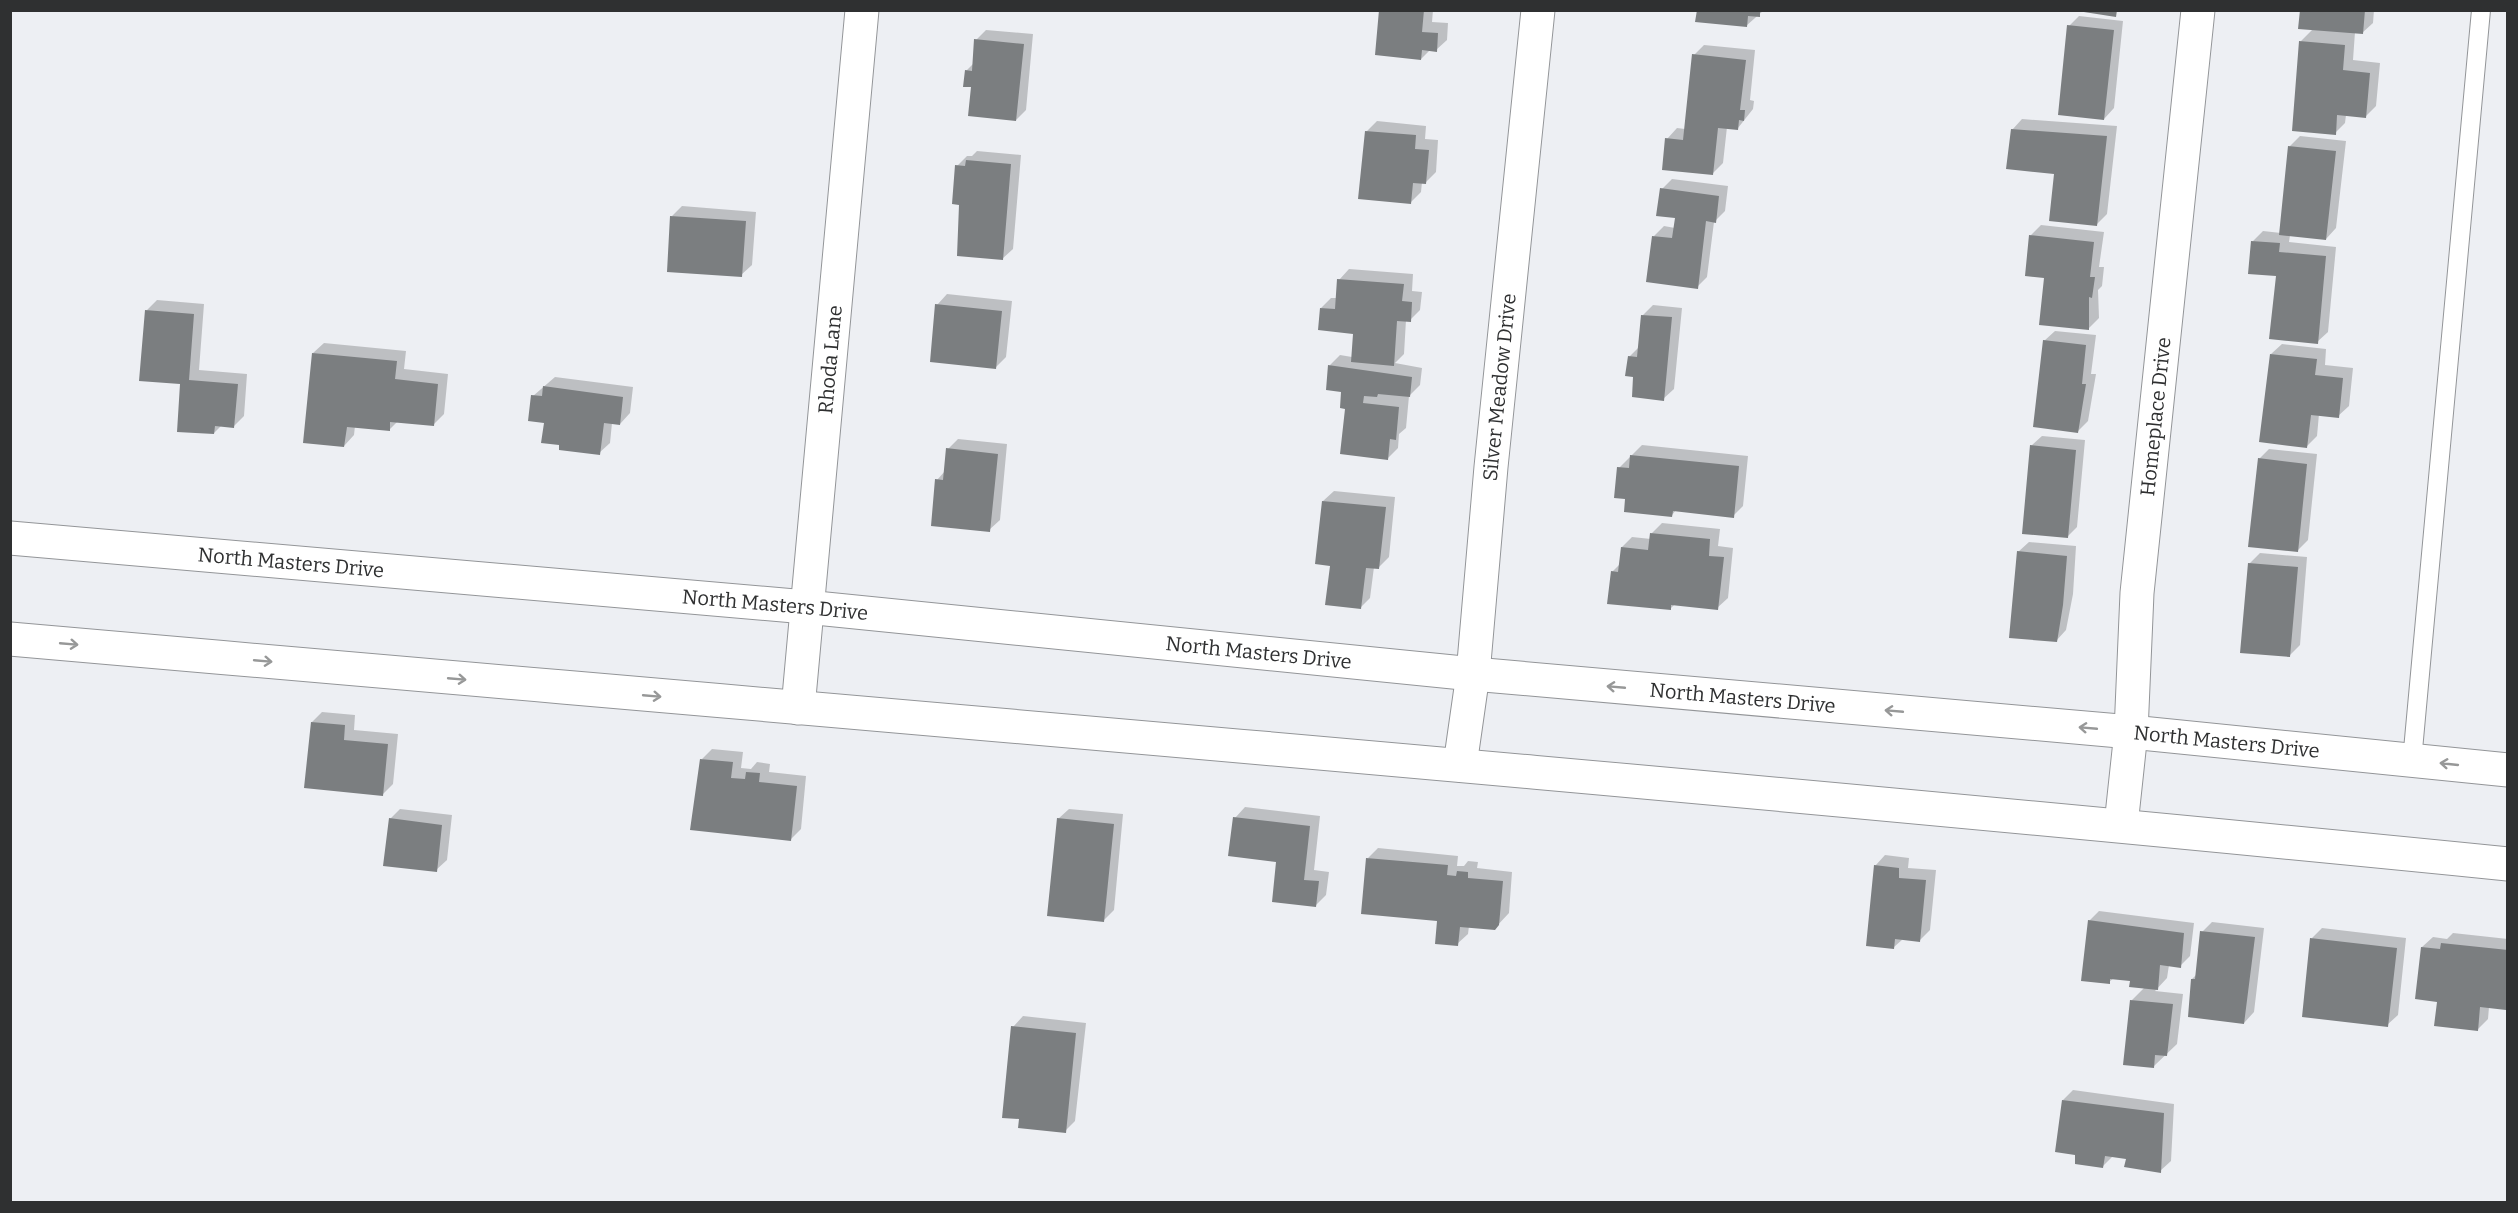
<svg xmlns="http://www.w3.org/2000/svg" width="2518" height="1213" font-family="Bitter,serif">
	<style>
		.shadow { fill: #0003 }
		.building { fill: #7b7e80 }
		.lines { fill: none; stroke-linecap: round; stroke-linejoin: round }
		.service-casing { stroke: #939598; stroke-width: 20 }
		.minor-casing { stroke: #939598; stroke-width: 35 }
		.secondary-casing { stroke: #939598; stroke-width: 35 }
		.service { stroke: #fff; stroke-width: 18 }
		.minor { stroke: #fff; stroke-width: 33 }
		.secondary { stroke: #fff; stroke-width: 33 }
		.oneway { stroke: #979898 }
		.labels { text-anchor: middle; stroke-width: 5; stroke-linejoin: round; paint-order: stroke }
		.street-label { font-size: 20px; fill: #2f3031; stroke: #edeff3 }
	</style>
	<rect width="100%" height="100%" fill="#edeff3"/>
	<path class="shadow" d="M1381,10H1433L1432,22L1448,23L1447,40L1436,50H1430L1421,59Z
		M1698,10H1764L1746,26Z
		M2302,10H2374L2373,23L2362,33L2355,32L2353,60L2380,63L2376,106L2366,116L2346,115L2345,123L2335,133L2301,41L2313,29Z
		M2079,16L2123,21L2114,108L2104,119L2069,26Z
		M986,30L1033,34L1026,110L1016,120L973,86L966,71L974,63L976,40Z
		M1704,45L1755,50L1750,100L1754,101L1753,109L1738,128L1727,127L1723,163L1712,174L1667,139L1677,128L1685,129L1694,55Z
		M2022,119L2117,126L2107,214L2097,224L2055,173L2012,130Z
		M1377,121L1426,126L1425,139L1438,140L1436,172L1425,183L1422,182L1421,192L1411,202L1366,132Z
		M2300,136L2346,141L2336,228L2326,239L2290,235L2289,242L2336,247L2328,332L2317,342L2277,275L2253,241L2263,231L2281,233L2290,146Z
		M977,151L1021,155L1013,249L1002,259L960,204L957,166L967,156H972Z
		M1672,179L1728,186L1725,211L1714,222L1707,277L1697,287L1654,236L1664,226L1675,228L1676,216L1662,189Z
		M682,206L756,212L752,265L741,275L672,216Z
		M2041,225L2104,232L2099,267H2104L2102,286L2098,290L2099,318L2088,329L2046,277L2031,235Z
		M1349,269L1413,274L1412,291L1422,292L1420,310L1410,320H1406L1404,354L1395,363L1422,368L1420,385L1409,396L1406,428L1399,434L1398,448L1388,458L1346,407L1343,390L1330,365L1340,355L1352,357L1355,332L1321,308L1331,298H1338L1339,280Z
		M947,294L1012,301L1006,357L996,367L937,305Z
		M157,300L204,304L199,370L247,374L244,416L234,426L222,425L214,433L182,383L147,310Z
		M1653,305L1682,308L1674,389L1663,399L1635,376L1629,357L1640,346L1643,315Z
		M2055,331L2096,335L2091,374H2096L2088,421L2078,431L2044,341Z
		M324,343L406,351L404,369L448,374L444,414L433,425L398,421L389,430L355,426L354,435L344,446L313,353Z
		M2282,344L2326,349L2325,365L2353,368L2349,406L2338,416L2319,414L2317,436L2306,447L2271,354Z
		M555,377L633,387L630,413L620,424L612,423L610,443L599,453L561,443L545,422L533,396Z
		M2042,436L2085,440L2077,527L2067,537L2031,446Z
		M958,439L1007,444L1000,520L989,530L937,480L945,471L948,449Z
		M1642,445L1748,456L1743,506L1733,516L1676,510L1672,515L1619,468Z
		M2269,449L2317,454L2308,540L2297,551L2259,459Z
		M1334,491L1395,497L1389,557L1378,568L1374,567L1370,598L1360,608L1331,565L1323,501Z
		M1662,523L1720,529L1718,546L1733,548L1728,598L1717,608L1675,604L1670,609L1612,572L1620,564L1622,547L1632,537L1651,539L1652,533Z
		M2029,542L2076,546L2073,594L2066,630L2056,641L2018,552Z
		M2260,553L2307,557L2300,645L2289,656L2249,564Z
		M322,712L355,715L354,730L398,734L393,784L382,795L312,722Z
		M712,749L743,752L741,768L751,769L757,762L770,764L769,772L806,776L801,829L791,839L702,759Z
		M1245,807L1320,816L1314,870L1329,872L1326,895L1316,905L1278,860L1235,818Z
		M400,809L452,815L447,860L436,870L390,819Z
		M1069,809L1123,814L1114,910L1104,920L1058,819Z
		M1378,848L1458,856L1457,866H1464L1468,861L1478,862L1477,868L1512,872L1509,913L1495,928L1469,926L1468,934L1457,944L1439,919L1368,858Z
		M1885,855L1909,858L1908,868L1936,870L1930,930L1920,940L1903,939L1894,947L1875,866Z
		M2099,911L2194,923L2190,956L2180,966L2169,965L2167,978L2155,991L2183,994L2177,1044L2154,1066L2132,1000L2145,987L2132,980L2114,978L2109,982L2089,921Z
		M2212,922L2264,928L2254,1012L2244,1023L2192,979L2197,974L2202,932Z
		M2322,928L2406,938L2398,1015L2387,1025L2312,938Z
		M2453,933L2508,939V1006L2505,1008L2489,1007L2488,1019L2477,1030L2439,1001L2422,947L2433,937L2447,939Z
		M1023,1016L1086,1023L1075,1121L1065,1131L1013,1027Z
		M2073,1090L2174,1104L2171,1161L2160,1171L2128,1158L2113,1156L2103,1166L2063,1100Z"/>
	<path class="building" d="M1379,10H1424L1422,32L1438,33L1437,52L1422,50L1421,60L1375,55Z
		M1697,10H1760V17L1748,16L1747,27L1695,22Z
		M2071,10H2117L2116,17Z
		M2300,10H2365L2363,34L2298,29Z
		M2067,25L2114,30L2104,120L2058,115Z
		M974,39L1024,44L1016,121L968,116L971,87H963L965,70L972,71Z
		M2299,41L2345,45L2343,70L2370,73L2366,118L2337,115L2336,135L2292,131Z
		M1692,54L1746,60L1740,110H1745L1744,121L1739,120L1738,130L1718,128L1713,175L1662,170L1665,138L1683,140Z
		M2011,129L2107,136L2097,226L2049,221L2054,174L2006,169Z
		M1365,131L1416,135L1415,149L1429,150L1426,184L1413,183L1411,204L1358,199Z
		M2288,146L2336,151L2326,240L2279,235Z
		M966,160L1011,164L1003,260L957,256L959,205L952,204L955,165L965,166Z
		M1660,188L1719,196L1716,223L1706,221L1698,289L1646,282L1652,236L1672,238L1675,218L1656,216Z
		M670,216L746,221L742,277L667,272Z
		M2029,235L2094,242L2090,277H2095L2092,298L2089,297V330L2039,325L2044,278L2025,276Z
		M2251,241L2280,243L2279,252L2326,256L2318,344L2269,339L2276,276L2248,274Z
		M1337,279L1404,284L1402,301L1412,302L1411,322L1397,321L1394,366L1351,362L1353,334L1318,330L1320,308L1335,309Z
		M935,304L1002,311L996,369L930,362Z
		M145,310L194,314L189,380L238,384L234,428L215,426L214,434L177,432L180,384L139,381Z
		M1641,315L1672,317L1664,401L1632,397L1633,377L1625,376L1628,356L1637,357Z
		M2043,340L2086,345L2082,384H2086L2078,433L2033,427Z
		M312,353L397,361L395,379L438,384L434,426L390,422V431L347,427L344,447L303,443Z
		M2270,354L2317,359L2315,375L2343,378L2339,418L2311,415L2307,448L2259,442Z
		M1328,365L1412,377L1410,397L1378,394L1377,397L1364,396L1363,403L1399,407L1396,440L1390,439L1388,460L1340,454L1345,409L1340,408L1341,392L1326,390Z
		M543,386L623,397L620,425L604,423L600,455L559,450V445L541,443L544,423L528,421L531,395L542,396Z
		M2030,445L2076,450L2068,538L2022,534Z
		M946,448L998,454L990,532L931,526L935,479L943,480Z
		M1630,455L1739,466L1734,518L1673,511L1672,517L1624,512L1625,499L1614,498L1617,467L1629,468Z
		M2258,458L2307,464L2298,552L2248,547Z
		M1322,501L1386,507L1379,569L1366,568L1361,609L1325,605L1330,566L1315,564Z
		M1650,533L1710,539L1709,556L1724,557L1718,610L1671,605V610L1607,604L1611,571L1618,572L1621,547L1648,550Z
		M2017,551L2067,556L2063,605L2057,642L2009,638Z
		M2248,563L2298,567L2290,657L2240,653Z
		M311,722L345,725L344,740L388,744L383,796L304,788Z
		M700,759L733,762L731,778L745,779L746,772L760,773L759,782L797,786L791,841L690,830Z
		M1233,817L1310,826L1304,880L1319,881L1316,907L1272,902L1276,862L1228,856Z
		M389,818L442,825L437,872L383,866Z
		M1057,818L1114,824L1104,922L1047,916Z
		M1366,858L1448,865L1447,875L1456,876L1457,871L1468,872V878L1503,881L1499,925L1495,930L1460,927L1458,946L1435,944L1437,921L1361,914Z
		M1874,865L1899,868V878L1926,880L1920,942L1895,939L1894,949L1866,946Z
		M2088,920L2184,933L2181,968L2160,965L2158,990L2129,987L2130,981L2110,979V984L2081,981Z
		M2200,931L2255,937L2244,1024L2188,1017L2191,979H2195Z
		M2310,938L2397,948L2388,1027L2302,1017Z
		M2441,943L2508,950L2506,1010L2480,1007L2478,1031L2434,1026L2437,1002L2415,999L2421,947L2440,949Z
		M2130,1000L2173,1004L2167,1056L2155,1055L2154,1068L2123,1065Z
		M1011,1026L1076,1033L1066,1133L1018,1128L1019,1119L1002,1118Z
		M2062,1100L2164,1113L2161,1173L2124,1167L2126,1159L2105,1156L2103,1168L2075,1164V1155L2055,1152Z"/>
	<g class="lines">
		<g class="service-casing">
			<path id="service" d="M2412,761L2481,10"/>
		</g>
		<g class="minor-casing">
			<g id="minor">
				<path id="s1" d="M798,708L862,10"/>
				<path id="s2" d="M1460,765L1473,674L1491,467L1538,10"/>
				<path id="s3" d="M2121,825L2131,732L2137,593L2198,10"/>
			</g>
		</g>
		<g class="secondary-casing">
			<g id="secondary">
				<path id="s4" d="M10,538L806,607L1473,674L2131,732L2508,770"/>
				<path d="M10,639C843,712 1676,781 2508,864"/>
			</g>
		</g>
		<use href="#service" class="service"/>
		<use href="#minor" class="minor"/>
		<use href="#secondary" class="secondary"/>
	</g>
	<defs><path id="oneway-shaft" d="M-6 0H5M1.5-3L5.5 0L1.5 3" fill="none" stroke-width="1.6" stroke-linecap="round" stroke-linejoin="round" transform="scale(1.5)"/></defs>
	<g class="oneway">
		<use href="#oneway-shaft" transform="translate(69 644) rotate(5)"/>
		<use href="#oneway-shaft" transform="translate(263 661) rotate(5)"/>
		<use href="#oneway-shaft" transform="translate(457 679) rotate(5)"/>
		<use href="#oneway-shaft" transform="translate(1616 687) rotate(-175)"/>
		<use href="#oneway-shaft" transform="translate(652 696) rotate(5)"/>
		<use href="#oneway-shaft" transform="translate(1894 711) rotate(-175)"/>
		<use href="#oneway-shaft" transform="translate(2088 728) rotate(-175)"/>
		<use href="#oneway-shaft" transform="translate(2449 764) rotate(-174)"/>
	</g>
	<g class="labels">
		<g class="street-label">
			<text dy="7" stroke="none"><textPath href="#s1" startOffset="350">Rhoda Lane</textPath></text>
			<text dy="7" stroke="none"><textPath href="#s2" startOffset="380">Silver Meadow Drive</textPath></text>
			<text dy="7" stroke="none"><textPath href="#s3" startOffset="410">Homeplace Drive</textPath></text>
			<text dy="7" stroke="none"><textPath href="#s4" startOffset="282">North Masters Drive</textPath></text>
			<text dy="7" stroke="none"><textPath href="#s4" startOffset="768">North Masters Drive</textPath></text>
			<text dy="7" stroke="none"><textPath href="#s4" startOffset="1254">North Masters Drive</textPath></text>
			<text dy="7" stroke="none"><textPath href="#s4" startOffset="1740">North Masters Drive</textPath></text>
			<text dy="7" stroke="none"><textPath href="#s4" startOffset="2226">North Masters Drive</textPath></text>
		</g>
	</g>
	<rect width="2518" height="1213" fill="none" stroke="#2f3031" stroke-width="24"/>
</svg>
